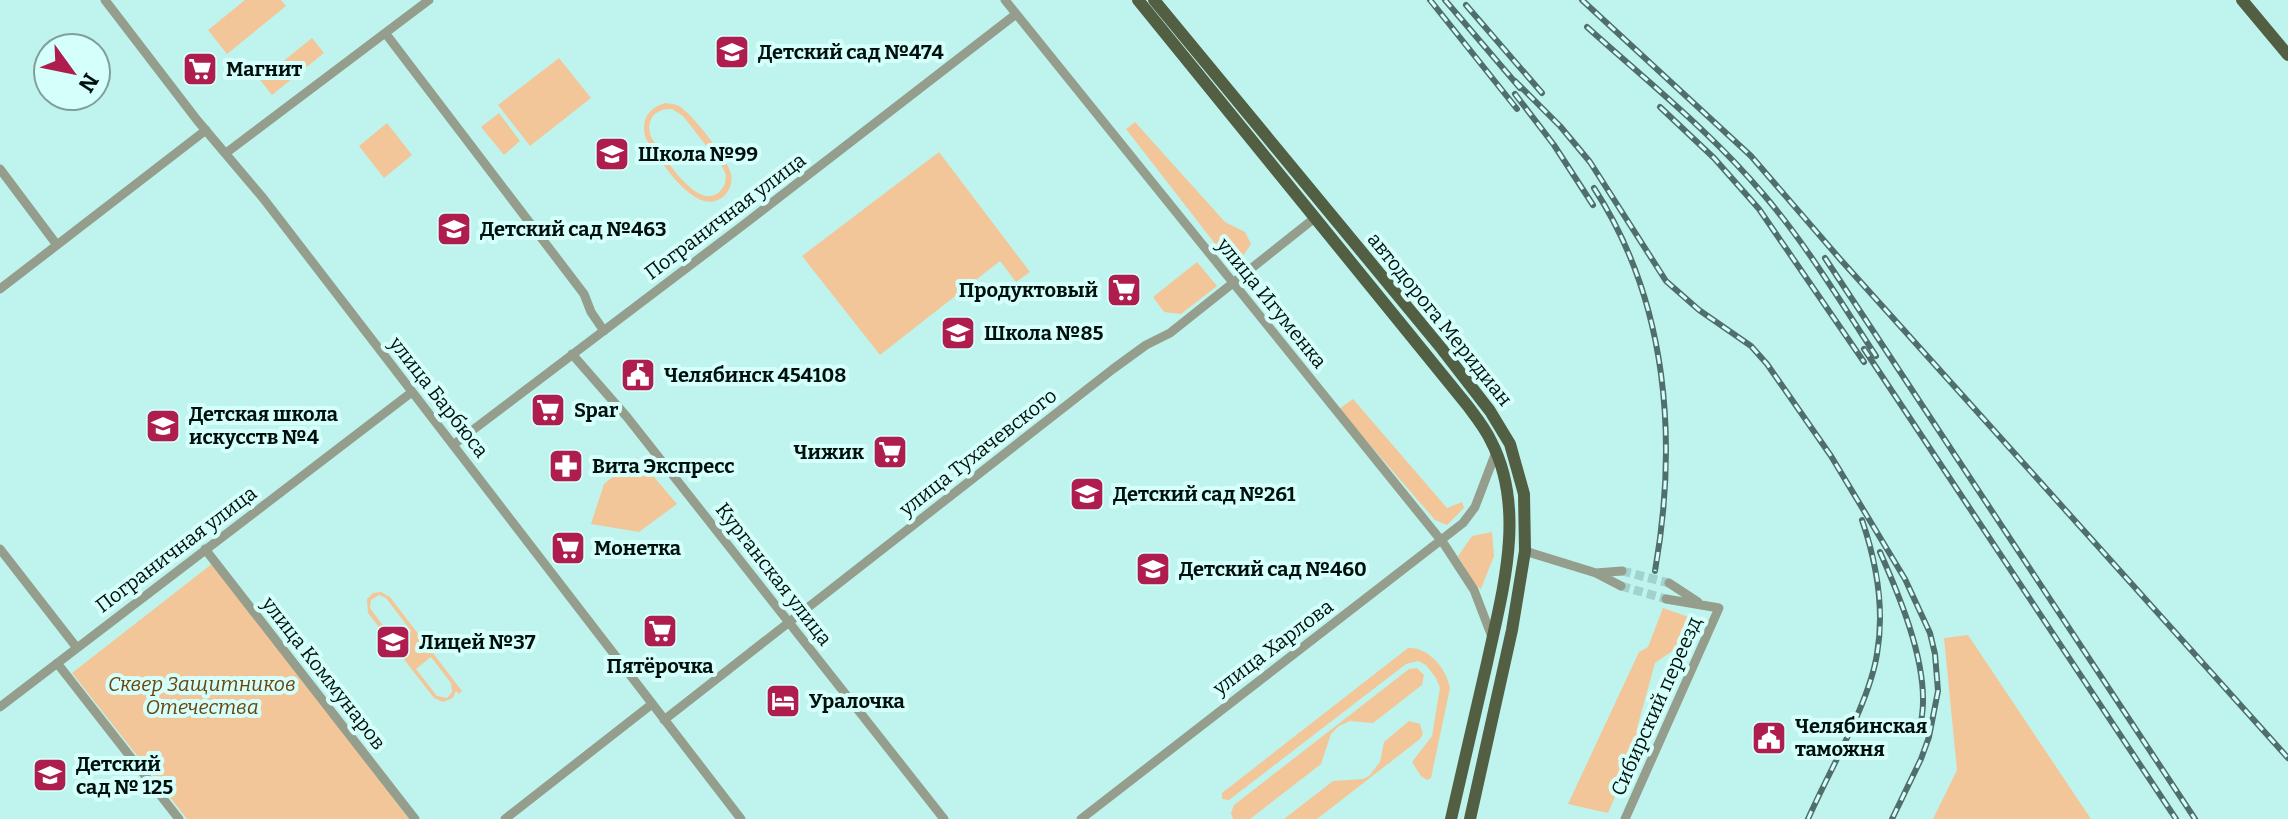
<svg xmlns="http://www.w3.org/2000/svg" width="2288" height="819" font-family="Bitter,serif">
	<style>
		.green { fill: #f2c698; fill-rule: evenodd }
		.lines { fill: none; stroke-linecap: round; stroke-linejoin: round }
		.minor-tunnel { stroke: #a2d2cc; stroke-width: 9; stroke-dasharray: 9 4.5; stroke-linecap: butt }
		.minor { stroke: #959d8d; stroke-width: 9 }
		.major { stroke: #525f43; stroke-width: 12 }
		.rail-casing { stroke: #506f6c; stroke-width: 6 }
		.rail { stroke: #d5fffa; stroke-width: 3; stroke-dasharray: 9; stroke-linecap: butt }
		.labels { text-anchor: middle; stroke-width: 8; stroke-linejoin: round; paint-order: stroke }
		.poi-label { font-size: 20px; font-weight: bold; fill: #00100e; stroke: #d5fffa; text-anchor: start }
		.street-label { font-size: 20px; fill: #00100e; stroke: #d5fffa }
		.park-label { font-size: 20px; font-style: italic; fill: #6c440e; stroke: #d5fffa }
	</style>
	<rect width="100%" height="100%" fill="#bff4ee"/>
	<path class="green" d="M245,0H281L286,6L227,54L208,30Z
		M312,38L324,53L272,95L260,80Z
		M559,58L591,98L530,146L498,105Z
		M665,103C672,104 678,104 683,109C694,117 729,161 731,174C733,183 729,192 723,197C695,219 659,158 646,139C640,121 648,108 665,103ZM672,109L683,116L722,166L726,175L725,184C704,224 663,155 651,137C645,120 655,108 672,109Z
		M499,113L520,141L504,155L481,127Z
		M1135,122L1225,222L1245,232L1251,244L1241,259L1231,260L1223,254L1126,129Z
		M387,123L412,155L384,178L359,146Z
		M939,152L1030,272L1016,282L1000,261L880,355L802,256Z
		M1197,262L1217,286L1181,314L1164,312L1153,297Z
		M1353,399L1447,508L1462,502L1464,508L1447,525L1435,520L1339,409Z
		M637,457L677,504L639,532L591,524L604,484Z
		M1492,532L1494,556L1481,589L1475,585L1458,556L1472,536Z
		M213,563L409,819H187L72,673Z
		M381,592L390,597L462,691L459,694L456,691L453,698L443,702L434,698L368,613L367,599L373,593ZM379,595L386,598L411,631L396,643L370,608L371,600ZM431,657L451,683L452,692L447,698L437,696L416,669Z
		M1663,608L1697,620L1701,631L1655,663L1637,728L1640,739L1608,813L1568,804L1639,652L1648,647Z
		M1968,635L2091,819H1933L1957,770L1944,638Z
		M1408,648C1428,646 1447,669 1450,688L1431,778L1427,780L1421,776L1412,762L1432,736L1440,688L1436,678L1426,665L1418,661L1406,664L1229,800L1222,799V793Z
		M1417,668L1424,675L1422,685L1373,723L1350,721L1339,726L1331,734L1321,764L1250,819H1233L1231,813L1234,805L1409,669Z
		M1409,721L1420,724L1423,734L1420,739L1317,819H1284L1333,781L1363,779L1369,776L1380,762L1384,742Z"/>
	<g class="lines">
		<path class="minor-tunnel" d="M1622,571L1669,583
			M1621,586L1666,599"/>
		<path class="minor" d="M105,0L197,120L263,198L741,819
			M1005,0L1444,544L1474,590L1492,637
			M386,34L584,294L591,312L604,331
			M226,153L429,0
			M0,169L57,245
			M0,289L206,130
			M572,354L627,417L944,819
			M453,445L742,226L1016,14
			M0,549L77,648
			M205,549L415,819
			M1525,551L1596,573L1621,586
			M1596,573L1622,571
			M1669,583L1698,602
			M57,663L179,819
			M0,707L412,392
			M664,720L1113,369L1146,345L1170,333L1316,217
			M505,819L652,704
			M1081,819L1463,523L1475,507L1496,452
			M1625,819L1719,608L1666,599"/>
		<path class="major" d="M1138,0L1467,405C1476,417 1485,428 1491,441C1527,510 1502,593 1487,663C1475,715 1463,767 1451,819
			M1154,0L1442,349L1490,411L1510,444L1524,494L1525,551L1512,630L1470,819
			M2242,0L2288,55"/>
		<g class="rail-casing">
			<path id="rail" d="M1430,0L1517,109
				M1445,0L1520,88
				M1582,0L1751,156L1840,259L2288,758
				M1466,5L1542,93
				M1587,27C1647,81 1712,133 1764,195C1806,244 1840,301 1876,356
				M1515,81L1560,126L1590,162L1666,281L1699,310L1751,346L1767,364L1831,456L1905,579L1930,633L1935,654L1938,691L1929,737L1921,759L1892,819
				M1515,94L1554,145L1593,205
				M1660,107L1714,158L1759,209L1864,362
				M1594,188C1668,302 1678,440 1655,571
				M1825,258L2195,819
				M1864,349L2176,819
				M1880,552C1899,595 1924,655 1923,702C1923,712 1921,723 1919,733
				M1808,819C1829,771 1869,704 1877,654C1885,608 1877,564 1862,520"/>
		</g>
		<use href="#rail" class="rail"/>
	</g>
	<defs>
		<g id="school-square" transform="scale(1.8)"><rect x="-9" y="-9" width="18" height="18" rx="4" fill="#ae1d4d" stroke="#d5fffa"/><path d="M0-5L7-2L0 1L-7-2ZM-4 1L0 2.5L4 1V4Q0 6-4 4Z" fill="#fff"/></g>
		<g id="supermarket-square" transform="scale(1.8)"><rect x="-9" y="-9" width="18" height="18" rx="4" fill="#ae1d4d" stroke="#d5fffa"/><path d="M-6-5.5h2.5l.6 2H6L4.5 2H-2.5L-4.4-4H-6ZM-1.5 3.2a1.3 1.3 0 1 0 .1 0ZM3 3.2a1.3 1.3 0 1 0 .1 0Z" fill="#fff"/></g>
		<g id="civic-square" transform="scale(1.8)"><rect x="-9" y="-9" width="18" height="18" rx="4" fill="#ae1d4d" stroke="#d5fffa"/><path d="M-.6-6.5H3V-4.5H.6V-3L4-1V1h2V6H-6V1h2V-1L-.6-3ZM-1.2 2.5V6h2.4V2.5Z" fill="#fff"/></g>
		<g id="pharmacy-square" transform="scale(1.8)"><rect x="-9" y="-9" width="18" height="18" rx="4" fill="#ae1d4d" stroke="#d5fffa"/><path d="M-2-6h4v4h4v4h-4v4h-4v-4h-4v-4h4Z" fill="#fff"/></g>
		<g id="hotel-square" transform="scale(1.8)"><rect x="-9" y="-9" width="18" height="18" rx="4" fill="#ae1d4d" stroke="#d5fffa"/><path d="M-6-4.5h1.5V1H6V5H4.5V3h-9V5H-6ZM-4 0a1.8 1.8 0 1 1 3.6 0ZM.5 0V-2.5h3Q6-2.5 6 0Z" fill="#fff"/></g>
	</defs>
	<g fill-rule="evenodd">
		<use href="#school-square" x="732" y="52"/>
		<use href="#supermarket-square" x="200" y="69"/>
		<use href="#school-square" x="612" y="154"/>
		<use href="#school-square" x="454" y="229"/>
		<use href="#supermarket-square" x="1124" y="290"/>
		<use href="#school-square" x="958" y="333"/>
		<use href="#civic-square" x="638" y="375"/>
		<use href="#supermarket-square" x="548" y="410"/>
		<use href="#school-square" x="163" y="426"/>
		<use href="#supermarket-square" x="890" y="452"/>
		<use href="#pharmacy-square" x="566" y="466"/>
		<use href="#school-square" x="1087" y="494"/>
		<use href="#supermarket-square" x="568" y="548"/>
		<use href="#school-square" x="1153" y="569"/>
		<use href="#supermarket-square" x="660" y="631"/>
		<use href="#school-square" x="393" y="642"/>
		<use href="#hotel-square" x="783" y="701"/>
		<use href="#civic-square" x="1769" y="738"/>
		<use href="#school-square" x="50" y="775"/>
	</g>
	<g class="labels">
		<g class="poi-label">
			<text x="758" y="59">Детский сад №474</text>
			<text x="226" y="76">Магнит</text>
			<text x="638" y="161">Школа №99</text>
			<text x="480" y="236">Детский сад №463</text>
			<text x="1098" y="297" text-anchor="end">Продуктовый</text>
			<text x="984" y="340">Школа №85</text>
			<text x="664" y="382">Челябинск 454108</text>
			<text x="574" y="417">Spar</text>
			<text x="189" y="421">Детская школа<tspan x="189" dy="23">искусств №4</tspan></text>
			<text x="864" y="459" text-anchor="end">Чижик</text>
			<text x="592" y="473">Вита Экспресс</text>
			<text x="1113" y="501">Детский сад №261</text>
			<text x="594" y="555">Монетка</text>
			<text x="1179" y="576">Детский сад №460</text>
			<text x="419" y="649">Лицей №37</text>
			<text x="660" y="673" text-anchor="middle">Пятёрочка</text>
			<text x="809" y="708">Уралочка</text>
			<text x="1795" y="733">Челябинская<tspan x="1795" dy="23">таможня</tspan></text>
			<text x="76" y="771">Детский<tspan x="76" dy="23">сад № 125</tspan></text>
		</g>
		<g class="street-label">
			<text transform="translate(725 216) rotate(-37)" y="7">Пограничная улица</text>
			<text transform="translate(1272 303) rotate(51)" y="7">улица Игуменка</text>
			<text transform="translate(1440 319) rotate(51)" y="7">автодорога Меридиан</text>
			<text transform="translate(439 397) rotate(52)" y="7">улица Барбюса</text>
			<text transform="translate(978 452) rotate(-38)" y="7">улица Тухачевского</text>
			<text transform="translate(176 549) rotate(-37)" y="7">Пограничная улица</text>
			<text transform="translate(774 574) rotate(52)" y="7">Курганская улица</text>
			<text transform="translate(1273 647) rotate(-37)" y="7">улица Харлова</text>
			<text transform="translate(324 673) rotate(52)" y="7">улица Коммунаров</text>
			<text transform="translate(1656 706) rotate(-66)" y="7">Сибирский переезд</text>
		</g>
		<g class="park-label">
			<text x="202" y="691">Сквер Защитников<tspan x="202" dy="23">Отечества</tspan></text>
		</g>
	</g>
	<g transform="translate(72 72) rotate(123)"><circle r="38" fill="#d5fffa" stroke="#809f9c" stroke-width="2"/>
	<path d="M0-6L14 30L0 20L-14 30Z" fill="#ae1d4d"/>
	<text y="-12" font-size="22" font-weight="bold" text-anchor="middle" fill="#00100e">N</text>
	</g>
</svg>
